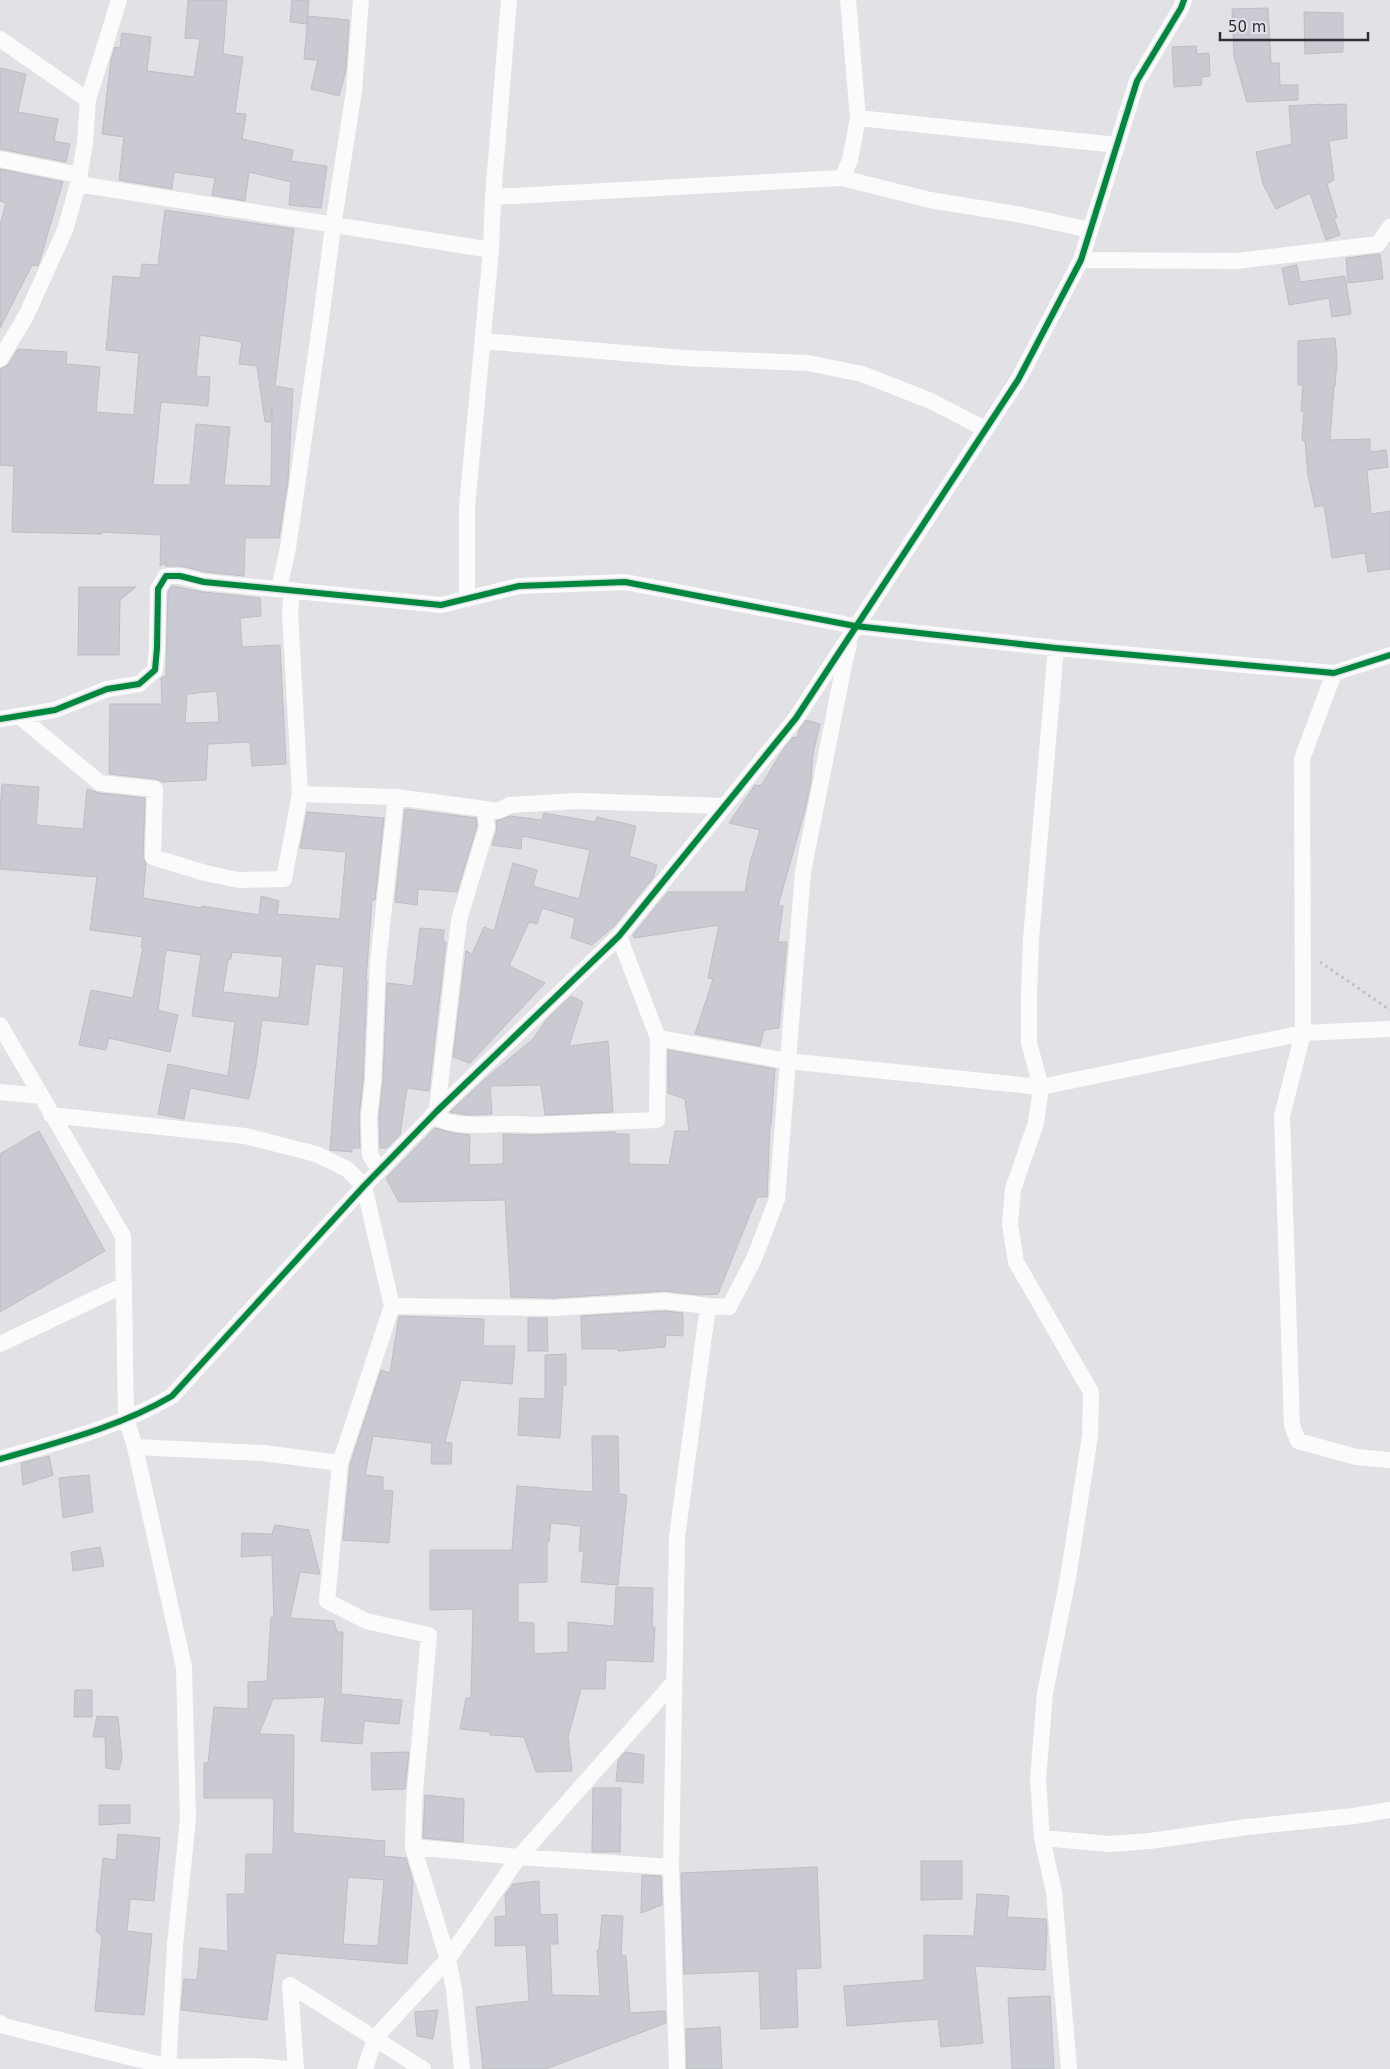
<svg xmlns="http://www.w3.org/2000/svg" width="1390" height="2069" font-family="'DejaVu Sans',sans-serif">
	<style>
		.building { fill: #c9cad2; stroke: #bebec1; fill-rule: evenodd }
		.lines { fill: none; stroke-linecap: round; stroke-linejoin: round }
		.path { stroke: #c0c0c1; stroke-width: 3; stroke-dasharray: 2.5 4; stroke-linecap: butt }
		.street { stroke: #fbfbfb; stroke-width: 16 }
		.cycleway-casing { stroke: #e0e1e8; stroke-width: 9 }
		.cycleway { stroke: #00873e; stroke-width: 6 }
	</style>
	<rect width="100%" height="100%" fill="#e2e2e6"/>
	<path class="building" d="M188,0H227L223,54L243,57L235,113L246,114L242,139L293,150L291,161L327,166L321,208L289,205L291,182L249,172L245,201L212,195L215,178L174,172L172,189L119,180L124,137L102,134L111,60L115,47L120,48L122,33L151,37L147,71L194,77L200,39L185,38Z
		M292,0H309L307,24L290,22Z
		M1268,8L1271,63H1279L1280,85H1298V100L1247,102L1234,56L1232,9Z
		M1304,12L1343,13V52L1305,54Z
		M308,16L349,20L346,70L339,96L311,89L318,60L304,59Z
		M1196,46L1197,54L1209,53L1210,76L1201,77L1202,85L1174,87L1172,47Z
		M0,68L26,74L18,112L58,119L54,141L70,144L66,162L0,149Z
		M1322,104V105L1346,104L1347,138L1329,141L1334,180L1327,184L1337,217L1334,218L1340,235L1326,240L1310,193L1276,209L1263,184L1256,152L1292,144L1289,106Z
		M0,169L63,182L40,260L38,266L32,265L0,328V224L6,203L0,201Z
		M165,210L294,229L275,386L293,389L288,480L279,538H245L244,576L206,572L180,566H165V562L160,566L161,535L102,532V534L12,532L14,466L0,465V369L8,365L18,349L67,352L66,364L100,367L96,412L134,415L139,353L106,350L113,276L140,278L142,264L158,265ZM200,335L242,342L239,364L257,366L265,422H270L272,407L271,486L224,485L230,427L196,424L190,485H153L161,402L208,406L210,377L196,376Z
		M1380,254L1383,279L1348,283L1346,258Z
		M1297,265L1300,282L1345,276L1351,314L1332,317L1329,298L1289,305L1282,268Z
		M1335,338L1337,360L1335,386H1334L1330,440L1370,439V452L1386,450L1388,467L1367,470L1371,514L1390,511V569L1368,572L1365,553L1332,558L1324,505L1315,507L1308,475L1305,441L1302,440L1304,411H1301L1303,385H1298V341Z
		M172,586L203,592L260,598L261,616L240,618L242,647L280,645L286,764L252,766L250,742L208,744L206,780L162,782L156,779L109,774L110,704H162L161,678L166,676L168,592ZM217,691L219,722L185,723L187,694Z
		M79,587H136L120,600L119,655H78Z
		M806,720L820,724L813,754L811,781L805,810L778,906H783L778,942H787L779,1028L764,1030L760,1046L695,1034L713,979L708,978L719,925L634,938L633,935L668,892H745L750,863L760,830L729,823L755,785L761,786L782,751L793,737L797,738L799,730Z
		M2,784L39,787L36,825L83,829L87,789L99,793L145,798L143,857L146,864L143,898L202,908V906L259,915L261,896L279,901L277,914L340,919L346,852L300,848L307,812L384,818L375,900H372L366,980H367L363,1080L359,1117L360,1148H352V1152L330,1150L344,967L315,964L308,1025L262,1020L256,1065L249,1099L190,1088L184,1119L158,1114L168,1064L228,1076L235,1022L192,1016L201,955L166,950L158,1010L178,1015L170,1052L109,1038L106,1050L79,1045L91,990L133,998L143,947H141L143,937L90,930L97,877L0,869V812ZM232,952L283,957L279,998L223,992L228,959H231Z
		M405,809L476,818L477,826L457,892L418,889L417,905L395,902Z
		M544,813L595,822L597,817L636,826L629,856L657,865L653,878L614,926L592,945L571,938L575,918L542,908L537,924L529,922L509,966L545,983L470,1063L453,1057L466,951L472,954L484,927L494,931L513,863L537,870L533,886L579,899L590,850L522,836L521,849L492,845L497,830L496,821L510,816L542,820Z
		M420,928L444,930L443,940L446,942L429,1091L407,1088L400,1135L387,1148H380L379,1117L383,1081L387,983L413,986Z
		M571,996L583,1002L569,1046L608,1041L613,1112L545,1115L541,1085L490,1086L492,1114L468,1115L450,1112L485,1079L533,1039L547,1019Z
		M668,1050L775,1069L771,1125H770L767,1197H757L718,1294L701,1295L665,1291L553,1298L511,1297L505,1200L399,1202L386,1178L435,1128L453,1133L470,1135L469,1165L503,1164V1134L533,1135L615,1132V1134H629V1164L669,1165L675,1131H689L685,1099L668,1093Z
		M39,1131L105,1251L0,1312V1154Z
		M665,1311L683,1313V1336L666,1335L665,1347L618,1351V1349H582L581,1316Z
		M399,1316L484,1319L483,1346H515L512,1384L461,1380L445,1442L452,1443L451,1464H431L432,1443L373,1436L365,1475L383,1477V1490L393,1491L389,1543L343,1540L350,1465L381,1370L390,1373Z
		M528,1318H547L548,1351H528Z
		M566,1354V1385H563L560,1438L518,1435L520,1398L545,1399V1355Z
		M592,1436H618L619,1494L627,1495L618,1585L581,1582L584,1551H579L581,1526L551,1523L549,1542H547V1582L518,1583V1622L534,1623V1654L568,1652V1622L614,1626L616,1587L653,1588L652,1627H655L653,1662L606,1660L605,1689H581L568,1737L572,1771L536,1772L524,1737L490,1735V1732L460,1729L466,1698H471L473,1609L430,1610V1550H512L517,1486L593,1492Z
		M49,1456L53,1475L23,1485L21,1463Z
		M89,1475L93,1512L63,1518L59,1478Z
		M275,1525L309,1530L320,1574L300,1572L290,1618L334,1621L337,1632H343L341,1694L402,1700L399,1724L364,1721L362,1744L321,1741L325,1697L273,1699L259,1734L294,1735L293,1833L385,1841L384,1856L406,1858L413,1882L407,1964L276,1953L267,2020L181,2010L184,1979L197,1980L200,1948L228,1951L227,1894H245L246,1854H273L274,1798H204V1763H208L214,1707L248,1709V1682L267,1681L271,1617L274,1618L272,1555L241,1557L242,1533L272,1534ZM348,1877L384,1880L378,1946L343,1944Z
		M100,1547L104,1566L73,1571L71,1552Z
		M75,1690H92V1717H74Z
		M97,1716L118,1717L122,1758L119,1770L106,1768L105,1737H93Z
		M409,1752L405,1789L372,1790L371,1753Z
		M625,1752L644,1755L643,1783L616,1781L618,1761Z
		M593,1788H621L620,1852H592Z
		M425,1795L464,1799L463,1842L423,1838Z
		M99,1805H130V1823L99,1825Z
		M118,1834L160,1838L154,1901L130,1899L127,1931L152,1934L144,2015L95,2011L102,1936L96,1931L103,1858L116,1860Z
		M921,1861H962V1899L921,1900Z
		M817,1867L821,1968L796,1969L798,2027L761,2029L759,1971L684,1974L681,1873Z
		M642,1875L661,1876L662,1905L641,1913Z
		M539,1881L540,1915L557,1914L558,1944H550L552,1995L600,1996L597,1950H599L602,1915L623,1916L621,1955L626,1956L630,2013L665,2011L666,2023L546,2069H483L476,2007L529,2001L526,1945L495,1946V1917L506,1916L505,1895L513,1884Z
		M977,1894L1009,1896L1007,1917L1046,1919L1047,1929L1045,1970L975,1966L983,2043L941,2047L938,2019L847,2026L844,1986L924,1980V1935L974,1936Z
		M1050,1996L1054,2069H1012L1008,1998Z
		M438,2010L433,2039L417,2036L415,2012Z
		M720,2027L722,2069H687L686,2029Z"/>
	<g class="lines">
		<path class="path" d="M1320,962L1390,1010"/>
		<path class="street" d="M0,39L88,100
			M858,118L1117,145
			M0,159L79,175
			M842,178L930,200L1022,215L1090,230
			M78,184L491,250
			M493,197L842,178L850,160L858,118L848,0
			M1081,260L1237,261L1378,244L1390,227
			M483,341L683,358L808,363L862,374L931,401L985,429
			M0,359L26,316L65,230L78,184L85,143L88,100L119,0
			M279,589L288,548L321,319L333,226L354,91L361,0
			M292,590L290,612L300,794
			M467,598V507L491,250L493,197L509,0
			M1056,648L1031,939L1029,996V1043L1041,1087L1036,1123L1013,1189L1010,1224L1016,1262L1091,1392L1090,1436L1068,1578L1045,1693L1038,1779L1042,1838L1054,1892L1069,2069
			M1334,673L1302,759L1303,1033L1282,1116L1292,1425L1298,1441L1356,1457L1390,1460
			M19,716L100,783L155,789L153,857L205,873L239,880L284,879L300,794L396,797L378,963L373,1081L369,1117L370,1155L379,1170
			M0,719L55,710L107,689L139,684L155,670L157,648L158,589L166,576H180L204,582L441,605L519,586L625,582L855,626L1056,648L1334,673L1390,655
			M396,797L485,809
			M619,936L658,1038L787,1061L1041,1087L1303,1033L1390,1029
			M0,1025L123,1236L126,1418L135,1447L184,1667L188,1819L175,1945L168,2069
			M0,1092L41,1096
			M437,1111L459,920L487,827L485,809L498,811L510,805L577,801L725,806
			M51,1115L245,1136L316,1154L347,1169L364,1186L392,1306L553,1308L665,1301L708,1306
			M432,1115C460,1133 501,1120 533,1125L657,1120L658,1038
			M392,1306L340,1463L327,1601L366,1621L429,1635L414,1803L413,1847L519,1857L671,1867
			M0,1344L124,1285
			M135,1447L263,1453L340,1463
			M0,1459C58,1442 120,1427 172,1396L364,1186L437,1111L619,936L796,718L1018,380L1081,260L1137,81L1181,8L1184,0
			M1042,1838L1110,1844L1150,1841L1247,1827L1354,1816L1390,1810
			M413,1847L448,1959L454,1989L462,2069
			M0,2023L4,2026L169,2067L255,2066L290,2069
			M296,2069L290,1985L423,2069
			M365,2069L375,2038L448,1959L519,1857L674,1682
			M677,2069L671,1867L677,1537L708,1306L729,1307L754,1259L777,1199L803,872L845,660L849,645"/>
		<g class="cycleway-casing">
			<path id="cycleway" d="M0,719L55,710L107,689L139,684L155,670L157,648L158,589L166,576H180L204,582L441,605L519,586L625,582L855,626L1056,648L1334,673L1390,655
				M0,1459C58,1442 120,1427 172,1396L364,1186L437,1111L619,936L796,718L1018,380L1081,260L1137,81L1181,8L1184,0"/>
		</g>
		<use href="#cycleway" class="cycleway"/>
	</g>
	<path d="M1220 32v8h148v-8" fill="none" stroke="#2e2f31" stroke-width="2.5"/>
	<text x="1228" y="32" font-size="15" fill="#2e2f31" stroke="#e0e1e8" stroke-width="4" paint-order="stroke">50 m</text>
</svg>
